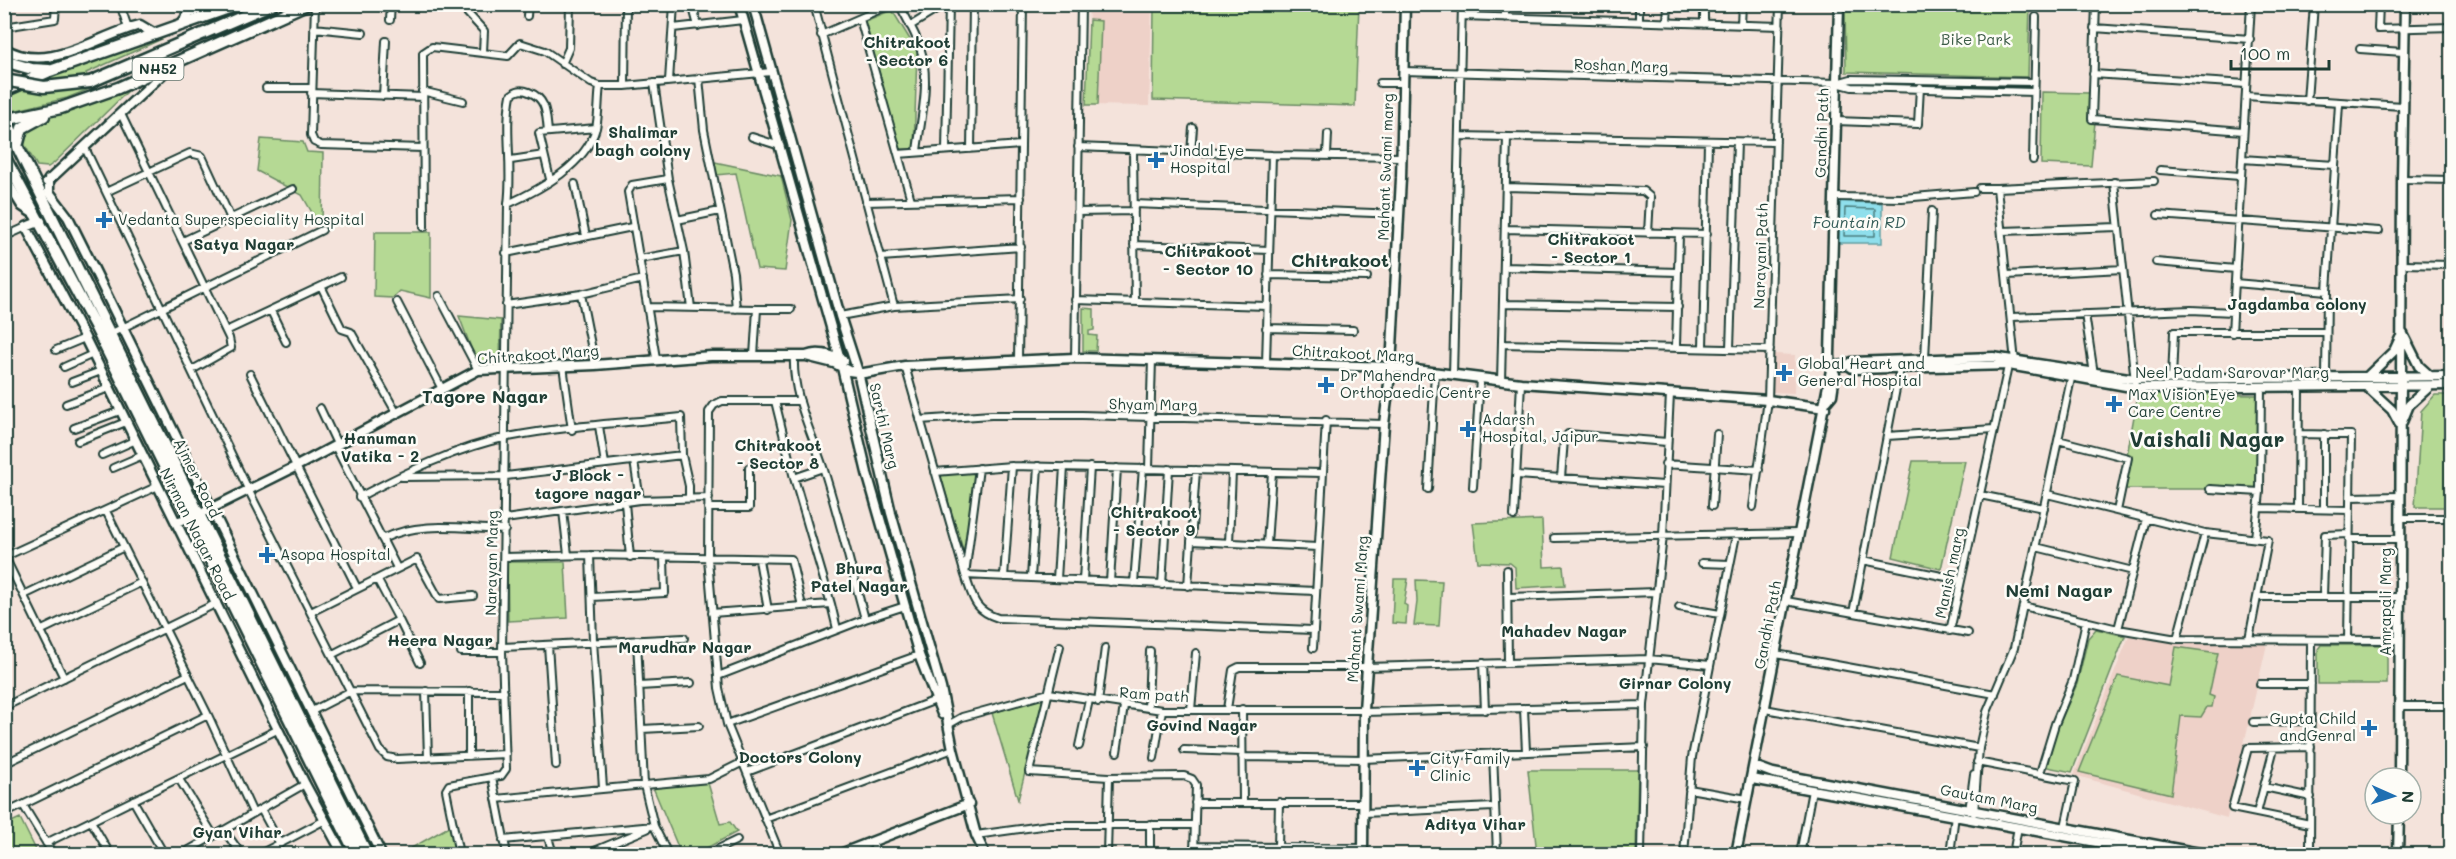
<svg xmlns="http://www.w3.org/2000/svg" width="2456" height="859" font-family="Mali,sans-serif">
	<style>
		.built { fill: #eed1c8 }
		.green { fill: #b5d994; stroke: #6a8b64; stroke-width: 1.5 }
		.water { fill: #8fdfec; stroke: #629ea2; stroke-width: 1.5 }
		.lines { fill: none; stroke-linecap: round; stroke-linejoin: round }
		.shore { stroke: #4c7e7e; stroke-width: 1.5 }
		.street-casing { stroke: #1f3d34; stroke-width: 10 }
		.secondary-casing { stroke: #1f3d34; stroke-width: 13 }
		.highway-casing { stroke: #1f3d34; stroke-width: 15 }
		.street { stroke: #fdfcf7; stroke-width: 6 }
		.secondary { stroke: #fdfcf7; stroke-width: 8 }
		.highway { stroke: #fdfcf7; stroke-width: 10 }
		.highway-bridge-casing { stroke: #1f3d34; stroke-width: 15; stroke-linecap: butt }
		.highway-bridge { stroke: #fdfcf7; stroke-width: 10 }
		.poi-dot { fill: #1f6fb2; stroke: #fdfcf7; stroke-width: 2 }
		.labels { text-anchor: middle; stroke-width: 5; stroke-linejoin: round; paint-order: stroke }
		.shield { fill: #fdfcf7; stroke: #62766e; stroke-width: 1.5 }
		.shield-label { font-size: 14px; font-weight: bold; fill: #1f3d34 }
		.park-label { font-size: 15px; fill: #3d5c47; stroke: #fdfcf7 }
		.street-label { font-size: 15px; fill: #1f3d34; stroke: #fdfcf7 }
		.poi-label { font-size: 15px; fill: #1f3d34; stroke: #fdfcf7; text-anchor: start }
		.neighbourhood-label { font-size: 16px; font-weight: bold; fill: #1f3d34; stroke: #fdfcf7 }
		.water-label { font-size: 16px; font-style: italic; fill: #355d59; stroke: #fdfcf7 }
		.quarter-label { font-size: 18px; font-weight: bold; fill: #1f3d34; stroke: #fdfcf7 }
		.district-label { font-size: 21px; font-weight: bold; fill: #1f3d34; stroke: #fdfcf7 }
	</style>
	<rect width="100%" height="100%" fill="#f4e3db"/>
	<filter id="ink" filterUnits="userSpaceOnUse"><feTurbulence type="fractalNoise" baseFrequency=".0167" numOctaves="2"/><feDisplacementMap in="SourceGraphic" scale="12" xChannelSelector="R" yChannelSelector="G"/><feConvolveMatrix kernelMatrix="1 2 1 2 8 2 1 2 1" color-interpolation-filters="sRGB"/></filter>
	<g filter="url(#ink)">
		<path class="built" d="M1089,5H1152L1149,106L1086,105Z
			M1774,354L1795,355L1794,393L1772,392Z
			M2129,636L2267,644L2227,818L2074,775Z"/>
		<path class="green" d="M1154,5H1359L1355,106L1153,100Z
			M1845,5H2030L2028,77L1846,72Z
			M226,10L86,73L92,88L67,98L9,112L5,105V95L38,76Z
			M892,10L917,51L914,149H900L865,21Z
			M1089,20L1101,21L1098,105H1086Z
			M130,85L131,88L54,163L48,167L37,166L24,144C24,139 25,135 27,131C39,116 109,93 130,85Z
			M2042,92L2089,93V119L2095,122L2091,166L2041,164Z
			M261,139L303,142L307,152L323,153L322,230L302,195L257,171Z
			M715,162L781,176L792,220L785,271L757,269L736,173L716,175Z
			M375,232H431V298L400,291L393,298L374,297Z
			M1083,308L1094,309V330L1089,331V335L1097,336L1096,351H1083Z
			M459,316L501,320L500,360L478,366Z
			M2138,394L2258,395V489H2121Z
			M2435,395H2451V507H2415L2421,411Z
			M1913,461H1965L1941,569L1893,557Z
			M976,473L968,566L940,474Z
			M1542,520L1544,567L1563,566L1565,585L1516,588L1515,567L1510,563L1478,562L1473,523Z
			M507,562H565L568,618L508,621Z
			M1394,579H1408L1404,604L1407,606L1406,624L1392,623Z
			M1416,580L1442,581L1439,626L1414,625L1417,602Z
			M2096,629L2125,636L2072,772L2047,767L2054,736L2077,684L2088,638Z
			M2321,645H2387V684H2318V649Z
			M2176,647L2218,653L2209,695L2214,697L2212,707H2207L2201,717L2181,716L2171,794L2079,772L2118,676L2169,686Z
			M1044,698L1018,800L992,713Z
			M1528,770H1638L1636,853L1537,854Z
			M708,783L720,824L730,822L737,832L695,854H681L652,785Z
			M20,818L38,854H5V825Z
			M452,825L459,854H401Z"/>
		<path class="water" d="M1839,201L1882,203V243H1837Z"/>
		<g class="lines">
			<path class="shore" d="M1845,208L1875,209V236H1844Z"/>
			<g class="street-casing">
				<path id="street" d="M120,4L128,28
					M315,4L311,135L314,142L321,145L423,148
					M459,4L484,31L483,52
					M692,4L698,26
					M814,4L894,306
					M899,4C906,18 915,32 920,47C931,80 921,118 917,151
					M2096,4L2092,119L2243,131
					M2379,4L2378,29L2452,27
					M505,6V4
					M527,16L528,4
					M1462,16L1780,26
					M1505,18V4
					M860,19L911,200
					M390,20L391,4
					M1639,21V4
					M1667,22L1668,4
					M1704,24V4
					M1741,25L1742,4
					M910,26L946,4
					M4,27L55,19L56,4
					M314,28L363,33
					M673,28L743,20
					M2094,28L2250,39
					M821,35L892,4
					M2360,49L2403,52
					M562,64L569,48L570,4
					M1403,71L1837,83
					M2093,74L2246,84
					M699,78L704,130L733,273L736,309
					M669,81L674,4
					M654,83L668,179L684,251L691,308
					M1380,83H1403
					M625,86L626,4
					M266,88H312
					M422,91L463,101
					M2034,92L1852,87L1837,83L1851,79L2034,82
					M311,93L423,97
					M383,96L386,41
					M2246,96L2402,106
					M2307,101L2314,4
					M121,114L229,338L231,348L192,370
					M1836,121L1918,124L1920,87
					M1459,136L1776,142
					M752,137L780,146
					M1078,147L1272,155L1401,157
					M85,148L249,491L380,750L387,757L397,759L506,754
					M971,149L973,4
					M946,150L949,4
					M1133,151L1135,302
					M1191,152L1193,128
					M898,154L1021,145
					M1327,155L1328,134
					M2242,159L2335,165
					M511,160L544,155
					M2033,160L2036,17
					M2160,170L2240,176
					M550,179L539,133L596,128
					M2402,179L2452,180
					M2114,182L2135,382
					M575,184L586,236
					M1506,187L1643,191L1650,197L1648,233
					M1980,188H1997
					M106,192L190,153L202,156L231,219
					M1834,197L1902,198L1974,192
					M866,202L1021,198
					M508,204C513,167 504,130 511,95C517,90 521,89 529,92C547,99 546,114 548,132
					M1134,204L1399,214
					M1077,212L1134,211
					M2158,215L2379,231
					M677,220L720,211
					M424,227L423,53L432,47L508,56L520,43L545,51L591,83L600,86H625L771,72
					M1505,229L1707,234
					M2002,231L2118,227
					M4,237L26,227
					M183,241L293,189
					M1134,245L1269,250
					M506,253L632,227
					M881,257L1021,247
					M640,259L684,251
					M2156,262L2236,269
					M2402,264L2452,265
					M1504,267L1678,272
					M1268,275L1367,277
					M2007,275L2123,269
					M2235,283L2327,291
					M322,288L342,329L351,332L396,412
					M581,294L595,365
					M439,296L478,370
					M1075,300L1267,306
					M397,302L442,389
					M1504,304L1678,307
					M506,305L581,294L643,279
					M648,307L757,309L754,356
					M757,309H791
					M271,311L286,342
					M2085,314L2094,374
					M840,316L894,306L1020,299
					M2012,317L2191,310L2233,312
					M1266,328L1353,330
					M226,331L341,277
					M2232,333L2251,4
					M110,334L322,230
					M1503,344L1770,350
					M1676,346L1679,234
					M1703,347L1708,142
					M1730,348L1737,142
					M56,350L85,338
					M794,356C792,395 811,431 823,467C839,517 851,568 865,619
					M656,358L628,192L632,185L668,179
					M1075,358L1081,4
					M1925,359L1932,211
					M1018,360L1023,4
					M2015,362L1997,188L2154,181
					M1266,363L1272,155
					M563,366L572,430
					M905,366L965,575C973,597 973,610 998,618L1313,630
					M64,367L93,354
					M250,374L357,588
					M1453,375L1462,4
					M2326,378L2327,291L2339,104
					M2172,379L2174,332H2326
					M1501,381L1507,137
					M72,382L101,371
					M775,401L794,478
					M66,404L109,388
					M320,408L337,444
					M920,420L991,415H1082L1384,424
					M599,426L605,464
					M74,428L120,411
					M2299,434L2351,435L2348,640
					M1887,436L1994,429
					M2058,440L2128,458L2117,511
					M78,441L126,422
					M335,446L397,568
					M102,455L136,440
					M4,462L7,460
					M1665,464L1759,470
					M113,468L143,455
					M823,468L794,478L831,604
					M979,468L965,575L1315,591
					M1149,468L1152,359
					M935,472L1012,466L1323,473
					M1517,475L1664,485
					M402,477L506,476L682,455
					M1561,478L1564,439L1568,434L1667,442
					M1473,487L1480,379
					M1428,489L1435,373
					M2210,489L2260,492
					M2047,494L2205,533L2268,540L2249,639
					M1980,495L2044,508
					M359,497C405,473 457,447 508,437C564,426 624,423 681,417L682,455L689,486V498
					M2350,497L2400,496
					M640,500L709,498
					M625,503L630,557
					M1712,506L1717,434
					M1753,507L1768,400L1780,4
					M708,508H749V468
					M2259,508L2350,510
					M2298,509L2299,387
					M2324,509V434
					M106,511L208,715L253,813
					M563,511L568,555
					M1514,516L1521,383
					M2400,518H2452
					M505,519L640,500L634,461
					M1554,538L1799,533
					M2255,538L2260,492L2261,386
					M382,539C419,520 464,529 505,530
					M2349,539H2400
					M1191,541L1318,547
					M1229,543L1232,471
					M1267,544L1272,472
					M2036,547L2133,571
					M4,555L64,678
					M590,555L593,641L603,788
					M4,557L158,486
					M504,557L590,555L791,559L802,606L831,604L837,629
					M759,560L768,610
					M1863,560L1961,580
					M1702,563L1730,564
					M1507,570L1508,663
					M1004,577L1012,466
					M1031,578L1038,466
					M1057,579L1064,467
					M1083,580L1090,467
					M1110,582L1117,468
					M1134,583L1143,468
					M1162,585L1169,469
					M1188,586L1196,470
					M24,595L124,547
					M2323,596L2325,535L2349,534
					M592,597L665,593L664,558
					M1509,597L1656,592
					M2258,597H2400
					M1786,601L1968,633
					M2023,606L2118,629L2177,639L2400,640
					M1679,607L1720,614
					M311,612L417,559L439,599L473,596
					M712,613L802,606
					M1853,613L1900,368
					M399,620L420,663
					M2118,629L2146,519
					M40,631L142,582
					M1950,631L2009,362
					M2177,639L2205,533
					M637,640L644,785L654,826L668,854
					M548,645L556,765
					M1060,646L1029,772L1109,777L1184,776L1192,779L1196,785L1194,854
					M503,647L684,638
					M1313,648L1326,420
					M461,652H502
					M333,654L399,620L377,579
					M1776,654L1995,694
					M1483,663L1485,710
					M718,676L865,619L905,606
					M2260,684H2311
					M639,686L691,683
					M426,691L428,758
					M469,691V756
					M1098,702L1105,648
					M2400,706H2452
					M4,707L217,603
					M1148,708L1150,651
					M1227,709L1233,670L1239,667H1367L1649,659L1710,665
					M1242,709L1243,802
					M1524,709L1526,751
					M1765,709L1979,748
					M1191,710L1196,653
					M312,711L351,691L504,692
					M1364,712L1644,705
					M2253,722L2311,721
					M727,724L919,655
					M948,725L962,717L1049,693L1162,710H1364
					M642,729L699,726
					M1079,746L1089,700
					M1184,750L1241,752
					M1117,752L1124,706
					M1493,753L1497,854
					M1242,757L1363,759L1644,747
					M1154,758L1162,710
					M1977,762L2075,781L2065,827
					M4,764L188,675
					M747,772L936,700
					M2040,773L2055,724L2073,680L2086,621
					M179,779L214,836
					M2264,787L2311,797
					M1689,789L1747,799
					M496,799L709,779L743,762
					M133,800L164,854
					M1195,803H1363
					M23,805L53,854
					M261,809L280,844
					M1969,811L1974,774
					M1364,813L1494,807
					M1974,813L1979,748L1987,712L2014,648L2072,374
					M2257,813L2274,748
					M4,814L208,715
					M765,819L953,749
					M91,821L110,854
					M1150,824V854
					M2310,824L2232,808L2248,748L2311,747
					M224,830L241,854
					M976,835L1049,825H1194
					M548,837L553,854
					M503,840L654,826
					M872,842L877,854
					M46,843L279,729
					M1194,846L1363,848
					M1278,847L1279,802
					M1801,850L1824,854
					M182,854L305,784
					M260,854L325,820
					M459,854L446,790L449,785L492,777
					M507,854L492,777L501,776L506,769L502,652L508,204C541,189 586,165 596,128C599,115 598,99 600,86
					M587,854L647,829
					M708,854L737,840
					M780,854L727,724L719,688L708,559L709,412L714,405L722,401H800
					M1107,854L1109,777
					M1641,854L1644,705L1663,536L1670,394
					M1684,854L1692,757L1736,535
					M1800,854L1812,790
					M1950,854L1955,815
					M2013,854L2018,827
					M2310,854L2311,640"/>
			</g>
			<g class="secondary-casing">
				<path id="secondary" d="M739,4L840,359L867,473L919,655L942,714
					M753,4L840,316L858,372L891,513L941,688L953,749L976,835L985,854
					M180,26L190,12L211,4
					M4,48C47,76 98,35 140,25L155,34
					M4,177L22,206L34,214
					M49,179V192L68,217L92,265L381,854
					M47,182L169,68
					M41,221L26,227L85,338L305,784L343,854
					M2403,334L2419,366L2430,376
					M806,356L834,363L849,371L864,373L905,366L1075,358L1391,367L1521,383L1768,400L1825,408
					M1848,365L1852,362L1993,357L2135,379L2452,376
					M1831,366L1848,365L1854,369L2009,365L2137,388L2452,385
					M2368,376L2394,351L2400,338
					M2368,388L2392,410L2399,423
					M1827,401L1832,395L1835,374L1831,370L1830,355L1839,4
					M2402,422L2409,405L2430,386
					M206,511L295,467L478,370L595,365L711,356H806C818,351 832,355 844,361
					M176,522L195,516
					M1754,766L1773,773L2205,854
					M2399,778L2402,179L2405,4
					M1752,779L2162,854
					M840,854L969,804
					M1363,854L1364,710L1384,424L1391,367L1401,178L1405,4
					M1736,854L1831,370
					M2398,854L2399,814"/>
			</g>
			<g class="highway-casing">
				<path id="highway" d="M4,61L32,69L49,70
					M90,82L272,4
					M4,91L50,71L240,4
					M4,112L19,150L367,854
					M4,120L61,108L118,88L307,4
					M18,143L22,128L44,116
					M4,156L95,326L356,854"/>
			</g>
			<use href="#street" class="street"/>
			<use href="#secondary" class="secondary"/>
			<use href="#highway" class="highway"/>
			<g class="highway-bridge-casing">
				<path id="highway-bridge" d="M4,80L44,87L90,82"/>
			</g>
			<use href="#highway-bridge" class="highway-bridge"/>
		</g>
	</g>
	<g class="poi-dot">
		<path d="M1153 151h6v6h6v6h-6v6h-6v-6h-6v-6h6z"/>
		<path d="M101 211h6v6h6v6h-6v6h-6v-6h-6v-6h6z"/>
		<path d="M1781 364h6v6h6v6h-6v6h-6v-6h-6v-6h6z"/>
		<path d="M1323 376h6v6h6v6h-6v6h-6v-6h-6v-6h6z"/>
		<path d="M2111 395h6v6h6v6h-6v6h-6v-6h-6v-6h6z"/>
		<path d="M1465 420h6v6h6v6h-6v6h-6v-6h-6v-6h6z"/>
		<path d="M264 546h6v6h6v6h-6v6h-6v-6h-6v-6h6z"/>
		<path d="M2366 719h6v6h6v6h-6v6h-6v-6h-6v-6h6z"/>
		<path d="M1414 759h6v6h6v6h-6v6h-6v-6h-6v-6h6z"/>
	</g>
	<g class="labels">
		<rect class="shield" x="132.5" y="58" width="51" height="22" rx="4.5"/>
		<g class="shield-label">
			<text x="158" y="74">NH52</text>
		</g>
		<g class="park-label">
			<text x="1976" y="45">Bike Park</text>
		</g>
		<g class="street-label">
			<text transform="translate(1621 66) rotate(2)" y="5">Roshan Marg</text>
			<text transform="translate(1822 133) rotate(-88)" y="5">Gandhi Path</text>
			<text transform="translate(1386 167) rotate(-88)" y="5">Mahant Swami marg</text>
			<text transform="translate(1761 256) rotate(-88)" y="5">Narayani Path</text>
			<text transform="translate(1353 354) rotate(3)" y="5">Chitrakoot Marg</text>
			<text transform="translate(538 355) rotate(-4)" y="5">Chitrakoot Marg</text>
			<text x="2232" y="378">Neel Padam Sarovar Marg</text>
			<text transform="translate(1153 405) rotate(1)" y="5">Shyam Marg</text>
			<text transform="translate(884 426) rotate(77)" y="5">Sarthi Marg</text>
			<text transform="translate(197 478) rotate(64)" y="5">Ajmer Road</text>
			<text transform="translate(197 534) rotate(63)" y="5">Nirman Nagar Road</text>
			<text transform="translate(492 563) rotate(-89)" y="5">Narayan Marg</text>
			<text transform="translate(1950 573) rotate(-78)" y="5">Manish marg</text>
			<text transform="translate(2386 602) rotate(-90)" y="5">Amrapali Marg</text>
			<text transform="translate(1358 609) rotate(-86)" y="5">Mahant Swami Marg</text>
			<text transform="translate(1768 625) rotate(-79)" y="5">Gandhi Path</text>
			<text transform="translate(1154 695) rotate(4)" y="5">Ram path</text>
			<text transform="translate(1989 799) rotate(11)" y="5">Gautam Marg</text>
		</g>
		<g class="poi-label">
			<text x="1170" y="156">Jindal Eye<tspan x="1170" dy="17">Hospital</tspan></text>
			<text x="118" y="225">Vedanta Superspeciality Hospital</text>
			<text x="1798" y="369">Global Heart and<tspan x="1798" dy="17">General Hospital</tspan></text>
			<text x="1340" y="381">Dr Mahendra<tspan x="1340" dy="17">Orthopaedic Centre</tspan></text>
			<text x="2128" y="400">Max Vision Eye<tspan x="2128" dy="17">Care Centre</tspan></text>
			<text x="1482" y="425">Adarsh<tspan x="1482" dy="17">Hospital, Jaipur</tspan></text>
			<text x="280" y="560">Asopa Hospital</text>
			<text x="2356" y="724" text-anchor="end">Gupta Child<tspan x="2356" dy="17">andGenral</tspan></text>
			<text x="1430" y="764">City Family<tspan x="1430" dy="17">Clinic</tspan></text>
		</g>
		<g class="neighbourhood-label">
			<text x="907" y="48">Chitrakoot<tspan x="907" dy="18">- Sector 6</tspan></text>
			<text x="643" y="138">Shalimar<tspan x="643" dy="18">bagh colony</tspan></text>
			<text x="1591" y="245">Chitrakoot<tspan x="1591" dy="18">- Sector 1</tspan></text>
			<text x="244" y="250">Satya Nagar</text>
			<text x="1208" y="257">Chitrakoot<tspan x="1208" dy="18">- Sector 10</tspan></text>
			<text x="2297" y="310">Jagdamba colony</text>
			<text x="380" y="444">Hanuman<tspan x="380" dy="18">Vatika - 2</tspan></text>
			<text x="778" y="451">Chitrakoot<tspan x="778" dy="18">- Sector 8</tspan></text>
			<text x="588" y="481">J Block -<tspan x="588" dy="18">tagore nagar</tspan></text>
			<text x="1154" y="518">Chitrakoot<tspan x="1154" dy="18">- Sector 9</tspan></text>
			<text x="859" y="574">Bhura<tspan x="859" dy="18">Patel Nagar</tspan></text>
			<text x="1564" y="637">Mahadev Nagar</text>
			<text x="440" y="646">Heera Nagar</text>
			<text x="685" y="653">Marudhar Nagar</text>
			<text x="1675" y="689">Girnar Colony</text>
			<text x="1202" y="731">Govind Nagar</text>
			<text x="800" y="763">Doctors Colony</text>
			<text x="1475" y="830">Aditya Vihar</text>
			<text x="237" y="838">Gyan Vihar</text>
		</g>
		<g class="water-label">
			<text x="1859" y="228">Fountain RD</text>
		</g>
		<g class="quarter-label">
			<text x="1340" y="267">Chitrakoot</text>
			<text x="485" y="403">Tagore Nagar</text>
			<text x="2059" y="597">Nemi Nagar</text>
		</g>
		<g class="district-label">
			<text x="2207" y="447">Vaishali Nagar</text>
		</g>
	</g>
	<rect width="2456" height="859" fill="none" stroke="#fdfcf7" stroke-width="24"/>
	<rect x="12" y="12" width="2432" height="835" fill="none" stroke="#1f3d34" stroke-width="2" filter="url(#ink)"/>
	<g transform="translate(2393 796) rotate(93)"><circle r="28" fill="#fdfcf7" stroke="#a4b0a9" stroke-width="1.5"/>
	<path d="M0-4.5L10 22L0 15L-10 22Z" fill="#1f6fb2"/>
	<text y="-9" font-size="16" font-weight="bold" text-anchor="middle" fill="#1f3d34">N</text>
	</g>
	<path d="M2231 60v9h98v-9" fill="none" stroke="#1f3d34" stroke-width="3"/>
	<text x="2240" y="60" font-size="18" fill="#1f3d34" stroke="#fdfcf7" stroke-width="4.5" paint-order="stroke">100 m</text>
</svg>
